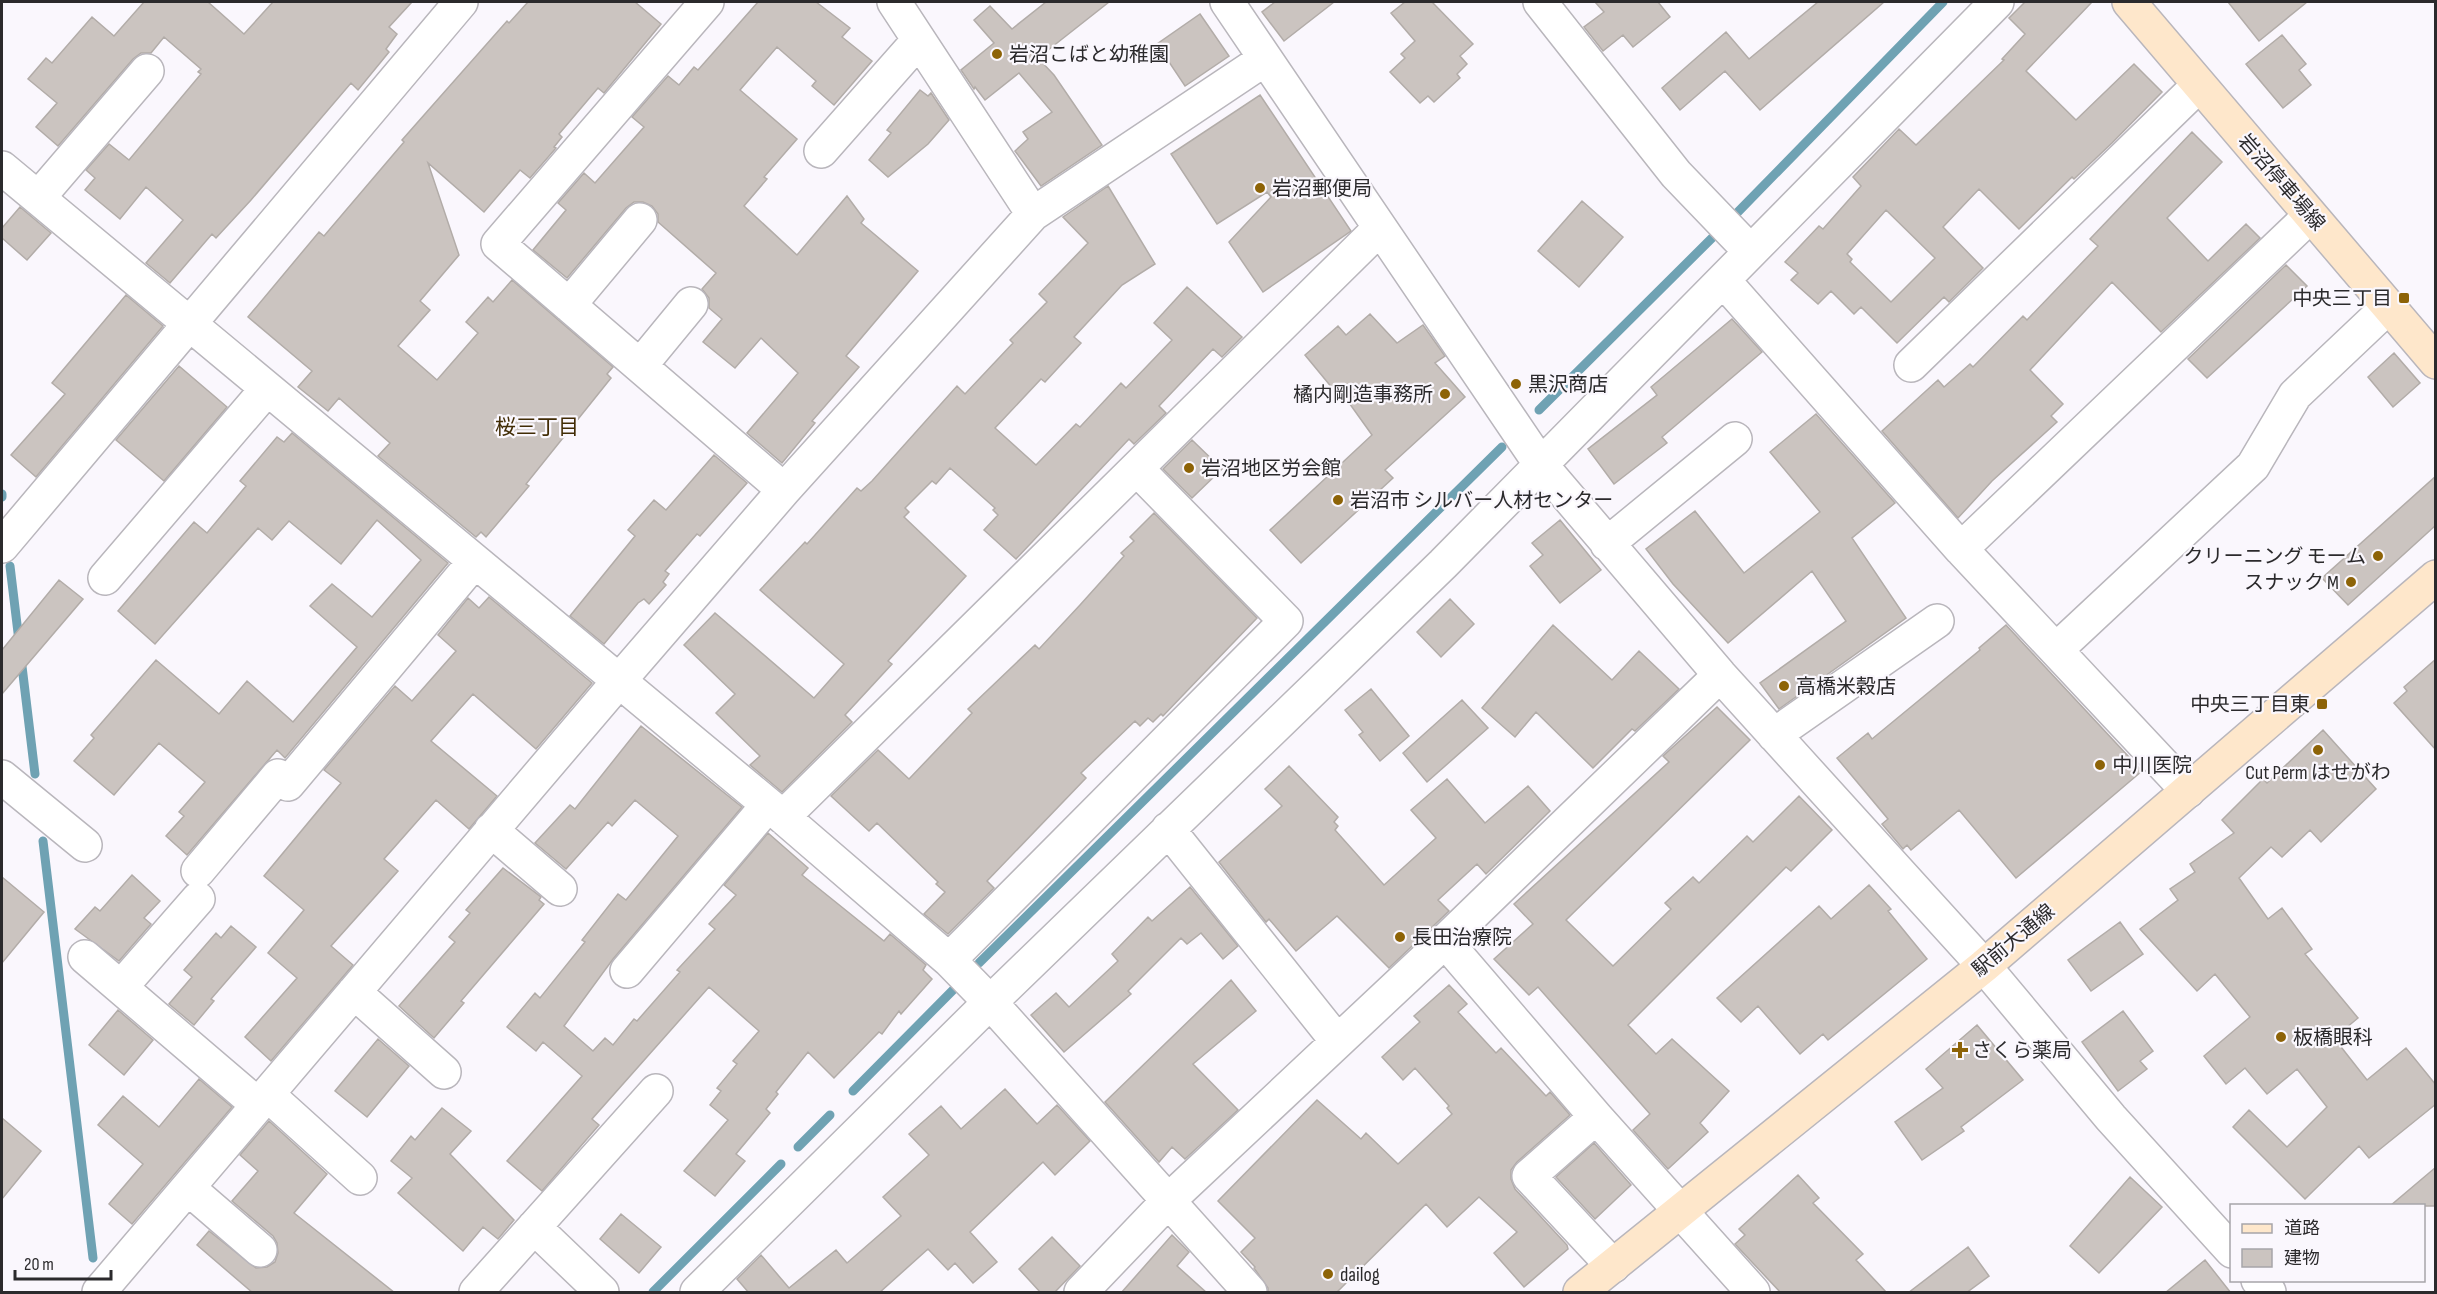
<svg xmlns="http://www.w3.org/2000/svg" width="2437" height="1294" font-family="'Sofia Sans Condensed','Noto Sans JP',sans-serif">
	<style>
		.lines { fill: none; stroke-linecap: round; stroke-linejoin: round }
		.stream { stroke: #6fa2b3; stroke-width: 9 }
		.building { fill: #cbc4c0; stroke: #b2aca8; stroke-width: 1.5; fill-rule: evenodd }
		.street-casing { stroke: #b9b6bc; stroke-width: 36 }
		.secondary-casing { stroke: #b9b6bc; stroke-width: 36 }
		.street { stroke: #fff; stroke-width: 33 }
		.secondary { stroke: #fee7cb; stroke-width: 33 }
		.poi-dot { fill: #8d6307; stroke: #faf7fd; stroke-width: 2 }
		.labels { text-anchor: middle; stroke-width: 4.5; stroke-linejoin: round; paint-order: stroke }
		.poi-label { font-size: 20px; fill: #2b2a2c; stroke: #faf7fd; text-anchor: start }
		.street-label { font-size: 20px; fill: #2b2a2c; stroke: #faf7fd }
		.neighbourhood-label { font-size: 21px; fill: #412c05; stroke: #faf7fd }
	</style>
	<rect width="100%" height="100%" fill="#faf7fd"/>
	<g class="lines">
		<path class="stream" d="M1734,216L1943,2
			M1539,410L1712,238
			M2,494V497
			M10,566L19,641
			M21,658L35,774
			M43,841L93,1258
			M979,963L1502,447
			M853,1091L956,987
			M798,1147L830,1115
			M653,1292L781,1164"/>
	</g>
	<path class="building" d="M144,2H208L244,34L273,2H412L389,27L397,34L386,49L389,52L358,90L351,83L251,200L216,238L212,234L170,283L146,263L183,220L146,187L120,219L85,190L95,178L86,170L109,144L129,160L201,74L198,72L201,69L164,37L151,53H141L133,59L58,146L36,127L57,103L28,79L46,58L52,63L92,17L114,36Z
		M528,2H635L661,24L604,93L598,88L559,134L562,137L554,147L556,148L530,178L520,170L484,212L428,163L459,255L420,301L430,310L398,346L437,380L478,333L466,322L488,297L493,302L512,280L613,367L607,374L611,378L526,484L529,486L486,537L481,532L476,537L378,456L390,443L339,398L328,411L298,387L312,371L248,317L319,232L324,236L404,142L402,140L507,21L509,23Z
		M758,2H816L850,28L842,37L872,61L834,105L812,86L816,81L777,47L740,90L797,139L764,177L767,179L744,206L797,255L847,196L864,219L861,223L918,271L846,356L859,367L812,421L815,423L782,463L747,433L798,373L761,338L735,368L703,342L722,319L709,308V298L702,289L716,273L658,222V214L652,206L643,202H634L626,208L567,278L533,250L566,210L558,203L584,173L595,183L644,127L632,117L668,76L679,85L694,67L698,70Z
		M1046,2H1109L1038,58L1054,75L1102,145L1041,186L1015,151L1028,139L1023,132L1052,112L1019,73L985,100L975,87L974,89L961,70L994,43L974,20L990,6L1012,29Z
		M1275,2H1334L1284,41L1262,12Z
		M1405,2H1432L1473,44L1460,56L1467,64L1457,74L1460,78L1434,102L1428,96L1420,103L1390,72L1405,58L1401,54L1415,41L1391,13Z
		M1595,2H1658L1670,17L1633,47L1623,35L1603,51L1584,27L1604,12Z
		M1818,2H1884L1760,110L1725,71L1680,110L1662,88L1726,32L1749,59Z
		M2025,2H2092L2026,71L2076,120L2134,64L2162,92L2112,143L2074,179L2072,177L2019,229L1979,189L1943,227L1983,268L1949,302L1944,297L1897,343L1861,307L1854,314L1831,291L1818,304L1791,280L1798,273L1785,262L1819,226L1823,229L1861,186L1853,177L1899,129L1916,145L2004,60L2002,59L2025,34L2009,18ZM1886,210L1935,258L1891,302L1850,262L1852,259L1847,254Z
		M2228,2H2307L2259,41Z
		M1200,14L1229,56L1185,86L1157,44Z
		M2282,35L2306,64L2299,70L2311,85L2283,108L2246,64Z
		M920,90L928,96L931,93L949,120L928,144L888,177L869,160L891,133L887,130Z
		M1260,95L1351,231L1263,292L1229,242L1271,197L1267,192L1217,224L1171,154Z
		M2192,132L2222,162L2167,218L2208,261L2246,224L2260,238L2161,332L2112,282L2030,370L2063,404L2051,416L2057,422L1992,481L1958,518L1882,431L1938,380L1944,387L1970,364L1973,367L2023,316L2027,320L2098,246L2090,239Z
		M1108,186L1155,264L1122,285L1074,337L1081,343L1045,382L1041,379L995,428L1036,465L1076,424L1080,427L1121,383L1126,388L1172,340L1154,323L1187,287L1242,337L1222,357L1213,349L1159,406L1166,413L1134,444L1129,439L1016,559L984,530L998,515L993,510L995,508L950,468L936,484L932,481L905,508L909,512L904,517L966,576L888,661L892,664L845,715L852,722L782,792L750,765L760,756L716,713L735,694L684,645L715,613L814,698L844,664L760,590L805,542L807,544L857,488L861,491L872,481L957,386L965,394L1013,343L1010,340L1047,302L1039,294L1088,243L1063,217Z
		M1582,201L1623,237L1579,287L1538,251Z
		M20,207L51,233L27,260L2,238V228Z
		M2286,265L2307,286L2207,378L2188,359Z
		M126,295L163,326L36,477L11,455L65,394L52,383Z
		M1370,314L1397,343L1423,325L1445,356L1435,363L1465,397L1385,470L1393,478L1301,563L1270,530L1372,435L1337,386L1333,389L1305,355L1338,326L1346,335Z
		M1732,319L1762,352L1662,437L1667,443L1614,484L1588,449L1657,395L1651,387Z
		M2394,353L2420,383L2393,407L2368,377Z
		M179,366L227,407L164,481L116,440Z
		M1816,414L1895,503L1852,538L1906,618L1779,709L1760,683L1846,621L1812,571L1728,643L1673,584L1646,549L1695,511L1744,573L1820,512L1770,452Z
		M292,433L448,563L285,758L277,750L187,855L166,836L184,816L179,812L205,782L159,743L114,795L74,761L94,738L91,735L156,660L219,714L247,681L293,722L357,647L310,606L332,584L372,617L421,560L377,520L341,564L289,521L272,540L258,528L155,644L118,611L194,522L207,533L246,486L240,481L277,437L284,442Z
		M1192,440L1222,469L1192,498L1163,469Z
		M714,455L747,483L700,536L697,534L665,571L669,574L663,582L666,585L649,604L644,599L638,603L604,644L570,616L635,536L628,530L654,500L666,510Z
		M2436,476V525L2348,605L2322,578Z
		M1154,513L1257,618L1163,716L1161,714L1153,722L1148,718L1140,726L1135,721L1081,773L1086,778L987,881L994,888L948,934L924,914L945,892L936,884L938,882L877,823L869,831L831,796L878,750L909,779L972,713L968,709L1035,645L1039,649L1080,605L1124,556L1121,553L1134,541L1130,537Z
		M1560,520L1601,570L1560,603L1530,566L1543,555L1532,543Z
		M59,580L83,599L2,694V650Z
		M489,597L592,683L536,749L473,694L431,741L497,796L469,829L436,800L384,859L398,871L331,946L353,965L271,1061L245,1037L297,978L268,953L304,910L264,876L341,783L324,770L395,686L412,701L456,651L438,635L468,598L479,608Z
		M1450,599L1474,624L1441,657L1417,632Z
		M1553,625L1612,680L1639,651L1679,689L1635,731L1632,729L1593,768L1536,712L1515,737L1482,708Z
		M2006,625L2142,771L2016,878L1959,810L1911,850L1907,845L1903,849L1882,824L1888,819L1837,758L1868,733L1872,739L1980,650L1979,648Z
		M2436,659V750L2394,703L2407,691L2404,687Z
		M1371,689L1409,736L1380,761L1359,735L1363,732L1345,710Z
		M1462,700L1488,728L1427,782L1403,753Z
		M1717,707L1750,740L1566,920L1613,966L1671,909L1665,903L1693,877L1699,883L1747,836L1753,842L1799,796L1832,830L1791,871L1786,867L1628,1025L1656,1054L1672,1039L1729,1091L1700,1123L1708,1132L1668,1169L1633,1130L1650,1114L1538,987L1529,995L1494,959L1533,924L1514,904L1669,762L1663,756Z
		M641,726L742,807L613,959L564,1026L593,1051L605,1038L613,1045L634,1019L637,1021L680,972L677,970L715,929L709,924L736,895L724,885L768,833L808,868L802,875L884,941L890,934L926,965L923,970L932,979L901,1014L899,1011L882,1034L879,1032L834,1078L808,1052L776,1092L778,1094L766,1109L770,1113L736,1154L745,1161L715,1196L684,1171L728,1120L710,1105L721,1091L717,1088L737,1064L733,1061L759,1031L709,987L592,1119L599,1125L542,1191L507,1161L582,1076L543,1042L536,1051L507,1027L535,993L540,998L585,942L582,940L618,894L626,900L678,836L635,800L612,826L608,822L566,869L535,843L570,805L575,809Z
		M2323,730L2376,789L2321,842L2310,830L2282,857L2271,847L2239,878L2268,919L2282,908L2312,949L2305,954L2358,1018L2334,1038L2367,1080L2406,1048L2436,1085V1104L2369,1158L2359,1146L2305,1199L2233,1127L2249,1110L2287,1147L2327,1107L2297,1069L2267,1094L2245,1068L2226,1084L2204,1056L2250,1017L2215,974L2197,991L2140,929L2178,900L2170,889L2195,872L2190,864L2234,833L2222,820L2263,779L2267,783Z
		M1289,766L1338,817L1334,822L1338,826L1335,830L1384,885L1436,838L1411,810L1447,779L1485,823L1528,786L1550,811L1486,874L1477,864L1438,900L1449,911L1389,968L1337,916L1296,951L1269,919L1266,922L1219,862L1282,806L1265,789Z
		M503,868L541,897L539,900L544,904L461,1001L464,1003L434,1038L399,1006L455,942L449,937L470,913L466,910Z
		M132,875L160,901L144,918L151,924L119,961L75,929L95,907L100,911Z
		M2,877L44,912L2,963Z
		M1869,885L1891,909L1888,911L1927,959L1828,1040L1823,1034L1800,1054L1758,1006L1741,1022L1717,998L1819,906L1831,919Z
		M1190,887L1238,946L1223,959L1201,933L1187,944L1181,938L1128,991L1131,994L1064,1052L1031,1015L1056,993L1069,1007L1118,961L1112,954L1148,917L1152,921Z
		M2120,922L2143,954L2091,991L2068,960Z
		M231,926L256,947L211,999L214,1001L194,1025L169,1004L192,977L184,970L216,933L221,938Z
		M1231,980L1256,1011L1193,1064L1238,1110L1185,1159L1172,1147L1159,1162L1105,1102Z
		M1449,985L1467,1004L1458,1012L1496,1053L1501,1048L1546,1096L1550,1092L1570,1115L1517,1162L1511,1170V1179L1515,1189L1567,1245L1568,1249L1524,1287L1494,1253L1517,1232L1479,1197L1447,1227L1426,1204L1336,1293H1268V1288L1254,1268L1255,1267L1241,1252L1255,1238L1218,1201L1317,1100L1361,1139L1366,1133L1398,1164L1452,1114L1447,1108L1449,1106L1415,1068L1403,1080L1382,1057L1420,1022L1414,1016Z
		M118,1010L153,1040L124,1075L89,1045Z
		M2123,1011L2153,1051L2140,1061L2147,1069L2118,1091L2082,1042Z
		M1977,1025L2023,1080L1961,1127L1964,1131L1922,1160L1895,1122L1943,1088L1926,1069Z
		M378,1039L409,1066L367,1117L335,1091Z
		M199,1079L232,1107L132,1224L109,1204L143,1164L98,1125L123,1096L159,1127Z
		M1005,1089L1037,1124L1057,1105L1090,1141L1055,1175L1043,1162L970,1232L997,1262L973,1283L955,1263L948,1270L928,1249L879,1293H749L737,1279L761,1255L789,1288L836,1250L847,1263L901,1216L883,1197L929,1155L909,1134L941,1106L961,1129Z
		M442,1108L471,1131L450,1154L514,1220L498,1239L483,1227L463,1251L398,1193L412,1178L391,1161L411,1136L415,1140Z
		M2,1118L41,1151L2,1199Z
		M269,1121L327,1174L294,1213L395,1293H253L197,1245L209,1231L256,1268L267,1267L275,1262L278,1253L277,1243L273,1236L232,1201L258,1171L240,1155Z
		M1594,1143L1631,1185L1595,1219L1556,1177Z
		M2436,1167V1206H2390Z
		M1798,1175L1819,1198L1813,1203L1863,1254L1856,1260L1887,1293H1781L1735,1244L1745,1235L1739,1229Z
		M2130,1177L2162,1207L2099,1273L2070,1246Z
		M621,1214L661,1247L639,1273L600,1239Z
		M1172,1235L1189,1252L1177,1266L1207,1293H1121Z
		M1052,1237L1080,1266L1054,1293H1041L1019,1269Z
		M1968,1247L1989,1276L1966,1293H1908Z
		M2205,1260L2231,1293H2165Z"/>
	<g class="lines">
		<g class="street-casing">
			<path id="street" d="M707,2L498,244L784,490
				M894,2L1033,214
				M1227,2L1541,465L1720,675L1984,966L2111,1118L2232,1251
				M1540,2L1676,174L1750,251
				M821,151L919,40
				M2,168L783,817L949,960L990,1002L1250,1292
				M38,198L147,71
				M1723,280L1961,549L2188,791
				M569,305L640,220
				M1911,365L2199,85
				M640,366L691,304
				M1607,544L1735,439
				M2,546L461,2
				M1961,549L2310,216
				M105,578L266,390
				M2056,650L2253,466L2295,395L2388,307
				M1774,735L1937,621
				M2,777L85,845
				M783,817L1380,228
				M1168,829L1337,1041
				M491,830L560,889
				M198,871L278,776L288,784L474,562
				M1445,941L1596,1117L1753,1292
				M85,957L258,1105
				M949,960L1286,621L1137,469
				M627,971L768,805
				M121,987L198,899
				M354,992L444,1072
				M267,1094L360,1178
				M1596,1117L1529,1176L1613,1266
				M188,1188L260,1250
				M534,1227L602,1292
				M2258,1280L2269,1292
				M99,1292L618,682L784,490L1033,214L1265,59
				M476,1292L656,1091
				M697,1292L977,1015L1443,564L1997,2
				M1081,1292L1169,1200L1445,941L1720,675"/>
		</g>
		<g class="secondary-casing">
			<path id="secondary" d="M2129,2L2436,362
				M1580,1292L1984,966L2436,577"/>
		</g>
		<use href="#street" class="street"/>
		<use href="#secondary" class="secondary"/>
	</g>
	<g class="poi-dot">
		<circle cx="997" cy="54" r="6"/>
		<circle cx="1260" cy="188" r="6"/>
		<rect x="2398" y="292" width="12" height="12" rx="3"/>
		<circle cx="1516" cy="384" r="6"/>
		<circle cx="1445" cy="394" r="6"/>
		<circle cx="1189" cy="468" r="6"/>
		<circle cx="1338" cy="500" r="6"/>
		<circle cx="2378" cy="556" r="6"/>
		<circle cx="2351" cy="582" r="6"/>
		<circle cx="1784" cy="686" r="6"/>
		<rect x="2316" y="698" width="12" height="12" rx="3"/>
		<circle cx="2318" cy="750" r="6"/>
		<circle cx="2100" cy="765" r="6"/>
		<circle cx="1400" cy="937" r="6"/>
		<circle cx="2281" cy="1037" r="6"/>
		<path d="M1957 1041h6v6h6v6h-6v6h-6v-6h-6v-6h6z"/>
		<circle cx="1328" cy="1274" r="6"/>
	</g>
	<g class="labels">
		<g class="poi-label">
			<text x="1009" y="61">岩沼こばと幼稚園</text>
			<text x="1272" y="195">岩沼郵便局</text>
			<text x="2392" y="305" text-anchor="end">中央三丁目</text>
			<text x="1528" y="391">黒沢商店</text>
			<text x="1433" y="401" text-anchor="end">橘内剛造事務所</text>
			<text x="1201" y="475">岩沼地区労会館</text>
			<text x="1350" y="507">岩沼市 シルバー人材センター</text>
			<text x="2366" y="563" text-anchor="end">クリーニング モーム</text>
			<text x="2339" y="589" text-anchor="end">スナック M</text>
			<text x="1796" y="693">高橋米穀店</text>
			<text x="2310" y="711" text-anchor="end">中央三丁目東</text>
			<text x="2112" y="772">中川医院</text>
			<text x="2318" y="779" text-anchor="middle">Cut Perm はせがわ</text>
			<text x="1412" y="944">長田治療院</text>
			<text x="2293" y="1044">板橋眼科</text>
			<text x="1972" y="1057">さくら薬局</text>
			<text x="1340" y="1281">dailog</text>
		</g>
		<g class="street-label">
			<text transform="translate(2282 182) rotate(49)" y="7">岩沼停車場線</text>
			<text transform="translate(2013 940) rotate(-40)" y="7">駅前大通線</text>
		</g>
		<g class="neighbourhood-label">
			<text x="537" y="434">桜三丁目</text>
		</g>
	</g>
	<rect width="2437" height="1294" fill="none" stroke="#2b2a2c" stroke-width="6"/>
	<rect x="2230" y="1204" width="195" height="78" fill="#faf7fd" stroke="#a7a5a9" stroke-width="1.5"/>
	<rect x="2242" y="1224" width="30" height="9" fill="#fee7cb" stroke="#a7a5a9" stroke-width="1.5"/>
	<text x="2284" y="1234" font-size="18" fill="#2b2a2c">道路</text>
	<rect x="2242" y="1249" width="30" height="18" fill="#cbc4c0" stroke="#a7a5a9" stroke-width="1.5"/>
	<text x="2284" y="1264" font-size="18" fill="#2b2a2c">建物</text>
	<path d="M15 1270v9h96v-9" fill="none" stroke="#2b2a2c" stroke-width="3"/>
	<text x="24" y="1270" font-size="18" fill="#2b2a2c" stroke="#faf7fd" stroke-width="4.5" paint-order="stroke">20 m</text>
</svg>
